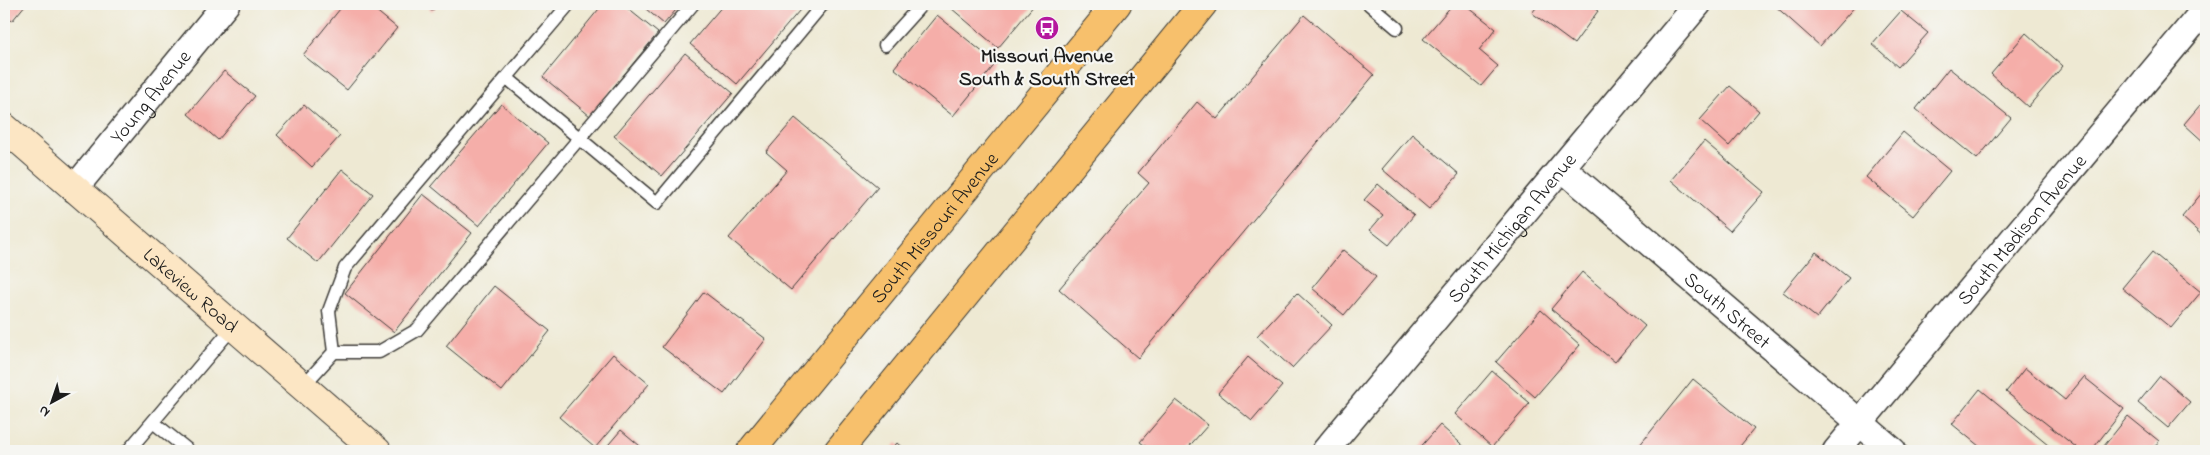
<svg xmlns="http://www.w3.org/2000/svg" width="2210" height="455" font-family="'Indie Flower',sans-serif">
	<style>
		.building { fill: #f5aea9 }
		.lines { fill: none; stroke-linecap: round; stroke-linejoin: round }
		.lane-casing { stroke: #3c3b37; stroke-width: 15 }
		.street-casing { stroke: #3c3b37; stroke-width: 29 }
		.secondary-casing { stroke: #3c3b37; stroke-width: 30 }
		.primary-casing { stroke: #3c3b37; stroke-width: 30 }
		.lane { stroke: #fff; stroke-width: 12 }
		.street { stroke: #fff; stroke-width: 26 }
		.secondary { stroke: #fce6c4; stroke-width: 28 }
		.primary { stroke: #f7c06c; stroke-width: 28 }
		.labels { text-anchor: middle; stroke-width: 4.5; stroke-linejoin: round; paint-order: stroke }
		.poi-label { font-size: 20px; font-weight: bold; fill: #1c1c1c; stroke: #f6f6f2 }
		.street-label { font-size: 20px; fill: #1c1c1c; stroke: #f6f6f2 }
	</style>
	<rect width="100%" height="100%" fill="#f6f6f2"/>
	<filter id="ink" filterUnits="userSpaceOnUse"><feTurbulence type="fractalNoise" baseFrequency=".02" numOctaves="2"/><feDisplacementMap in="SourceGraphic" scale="10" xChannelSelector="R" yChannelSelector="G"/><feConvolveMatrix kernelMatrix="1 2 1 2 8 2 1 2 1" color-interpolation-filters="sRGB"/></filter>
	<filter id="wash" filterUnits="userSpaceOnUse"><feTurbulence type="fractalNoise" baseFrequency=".0096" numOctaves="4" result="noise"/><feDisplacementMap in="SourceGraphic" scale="20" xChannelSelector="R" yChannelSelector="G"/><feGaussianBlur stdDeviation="1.12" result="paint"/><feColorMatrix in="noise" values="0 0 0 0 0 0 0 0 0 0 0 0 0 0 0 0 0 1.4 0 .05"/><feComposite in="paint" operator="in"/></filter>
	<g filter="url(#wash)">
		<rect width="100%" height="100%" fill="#eee9d3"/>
		<g id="blocks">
			<path class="building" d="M4,4H26L12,21L4,14Z
				M344,4H368L397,28L347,90L303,55Z
				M423,4H438L432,11Z
				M603,4H622L658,33L590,116L543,77Z
				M640,4H681L664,24Z
				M724,4H805L737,84L690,44Z
				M955,4H1035L998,48L951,8Z
				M1453,4H1464L1496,29L1479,50L1498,66L1481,86L1423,39Z
				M1539,4H1588L1598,11L1574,44L1532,13Z
				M1773,4H1857L1820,46Z
				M1901,11L1928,33L1898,67L1872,44Z
				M937,15L996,63L953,116L894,68Z
				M1304,15L1374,75L1138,358L1059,289L1149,183L1138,173L1197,102L1217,119Z
				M2026,33L2063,66L2028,107L1991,74Z
				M685,53L733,93L662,176L614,136Z
				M1949,68L2011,118L1977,159L1916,109Z
				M224,71L255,96L218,140L188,114Z
				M1730,86L1759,111L1729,146L1700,120Z
				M2206,98V144L2184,124Z
				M501,104L548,143L479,226L431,186Z
				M304,105L340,136L312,167L277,135Z
				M795,118L878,187L791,290L729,238L787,170L766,152Z
				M1903,132L1950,171L1913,216L1866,177Z
				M1412,134L1459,174L1429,209L1382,169Z
				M1704,141L1764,192L1730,231L1671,180Z
				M342,169L373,194L318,263L287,238Z
				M1378,184L1414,215L1389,245L1370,230L1383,215L1364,200Z
				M2206,188V239L2182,217Z
				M423,194L472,233L394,332L345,293Z
				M1343,250L1376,277L1344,315L1312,288Z
				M1816,252L1849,278L1817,318L1783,292Z
				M2152,252L2201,292L2171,328L2122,288Z
				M1582,272L1645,326L1615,362L1551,309Z
				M494,286L550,331L502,391L446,346Z
				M704,292L766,339L724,394L662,347Z
				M1297,293L1332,325L1292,368L1257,336Z
				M1541,310L1580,345L1535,397L1496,362Z
				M613,354L649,384L595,448L559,417Z
				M1248,357L1282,386L1252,421L1218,393Z
				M2025,368L2065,400L2084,377L2124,409L2091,451H2081L2006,392Z
				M1492,371L1530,403L1492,447L1455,414Z
				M2160,376L2190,402L2168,428L2138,403Z
				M1693,379L1754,429L1736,451H1635Z
				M1980,389L2054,450L1985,451L1952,424Z
				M1176,400L1208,425L1185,451H1152L1140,442Z
				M2128,416L2159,441L2151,451L2126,450L2100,451Z
				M1440,425L1469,451H1417Z
				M621,430L646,451H603Z
				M897,443L906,451H890Z"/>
		</g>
	</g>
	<g filter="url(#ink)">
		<use href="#blocks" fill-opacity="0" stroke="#3c3b37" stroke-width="1"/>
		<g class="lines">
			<g class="lane-casing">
				<path id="lane" d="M1092,4L1107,16
					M1369,4L1397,28
					M885,45L922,4
					M507,78L657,203L823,4
					M334,352L329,311L345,268L569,4
					M302,387L334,352H379L417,330L693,4
					M153,422L189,451
					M128,451L233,327"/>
			</g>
			<g class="street-casing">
				<g id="street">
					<path id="s1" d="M1562,168L1893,451"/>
					<path id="s2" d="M74,189L226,4"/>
					<path id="s3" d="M1325,451L1698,4"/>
					<path id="s4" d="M1836,451L2206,8"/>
				</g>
			</g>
			<g class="secondary-casing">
				<g id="secondary">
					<path id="s5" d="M4,127L377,451"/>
				</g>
			</g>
			<g class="primary-casing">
				<g id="primary">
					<path id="s6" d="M751,451L1117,4"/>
					<path d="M838,451L1203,4"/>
				</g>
			</g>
			<use href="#lane" class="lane"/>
			<use href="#street" class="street"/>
			<use href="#secondary" class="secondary"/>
			<use href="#primary" class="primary"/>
		</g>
	</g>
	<defs>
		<g id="bus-disc" transform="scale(1.25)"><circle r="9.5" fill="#b5179e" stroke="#f6f6f2"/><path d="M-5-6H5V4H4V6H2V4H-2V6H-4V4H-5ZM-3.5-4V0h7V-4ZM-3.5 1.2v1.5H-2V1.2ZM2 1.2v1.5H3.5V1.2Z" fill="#fff"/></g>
	</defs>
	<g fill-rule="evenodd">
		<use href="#bus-disc" x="1047" y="28"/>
	</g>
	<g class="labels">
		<g class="poi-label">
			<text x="1047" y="62">Missouri Avenue<tspan x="1047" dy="23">South &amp; South Street</tspan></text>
		</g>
		<g class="street-label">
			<text dy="7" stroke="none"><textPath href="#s2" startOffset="120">Young Avenue</textPath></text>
			<text dy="7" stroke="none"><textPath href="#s6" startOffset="289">South Missouri Avenue</textPath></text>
			<text dy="7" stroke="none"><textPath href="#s3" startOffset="291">South Michigan Avenue</textPath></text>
			<text dy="7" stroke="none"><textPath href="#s4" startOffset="289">South Madison Avenue</textPath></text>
			<text dy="7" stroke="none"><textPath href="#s5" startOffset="248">Lakeview Road</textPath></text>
			<text dy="7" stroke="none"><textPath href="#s1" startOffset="218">South Street</textPath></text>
		</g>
	</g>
	<rect width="2210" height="455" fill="none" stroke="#f6f6f2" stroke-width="20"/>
	<g transform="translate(52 402) rotate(220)" stroke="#f6f6f2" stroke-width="4" paint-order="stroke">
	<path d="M0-4L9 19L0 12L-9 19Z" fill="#1c1c1c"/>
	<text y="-8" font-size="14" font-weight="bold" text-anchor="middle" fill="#1c1c1c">N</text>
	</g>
</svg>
